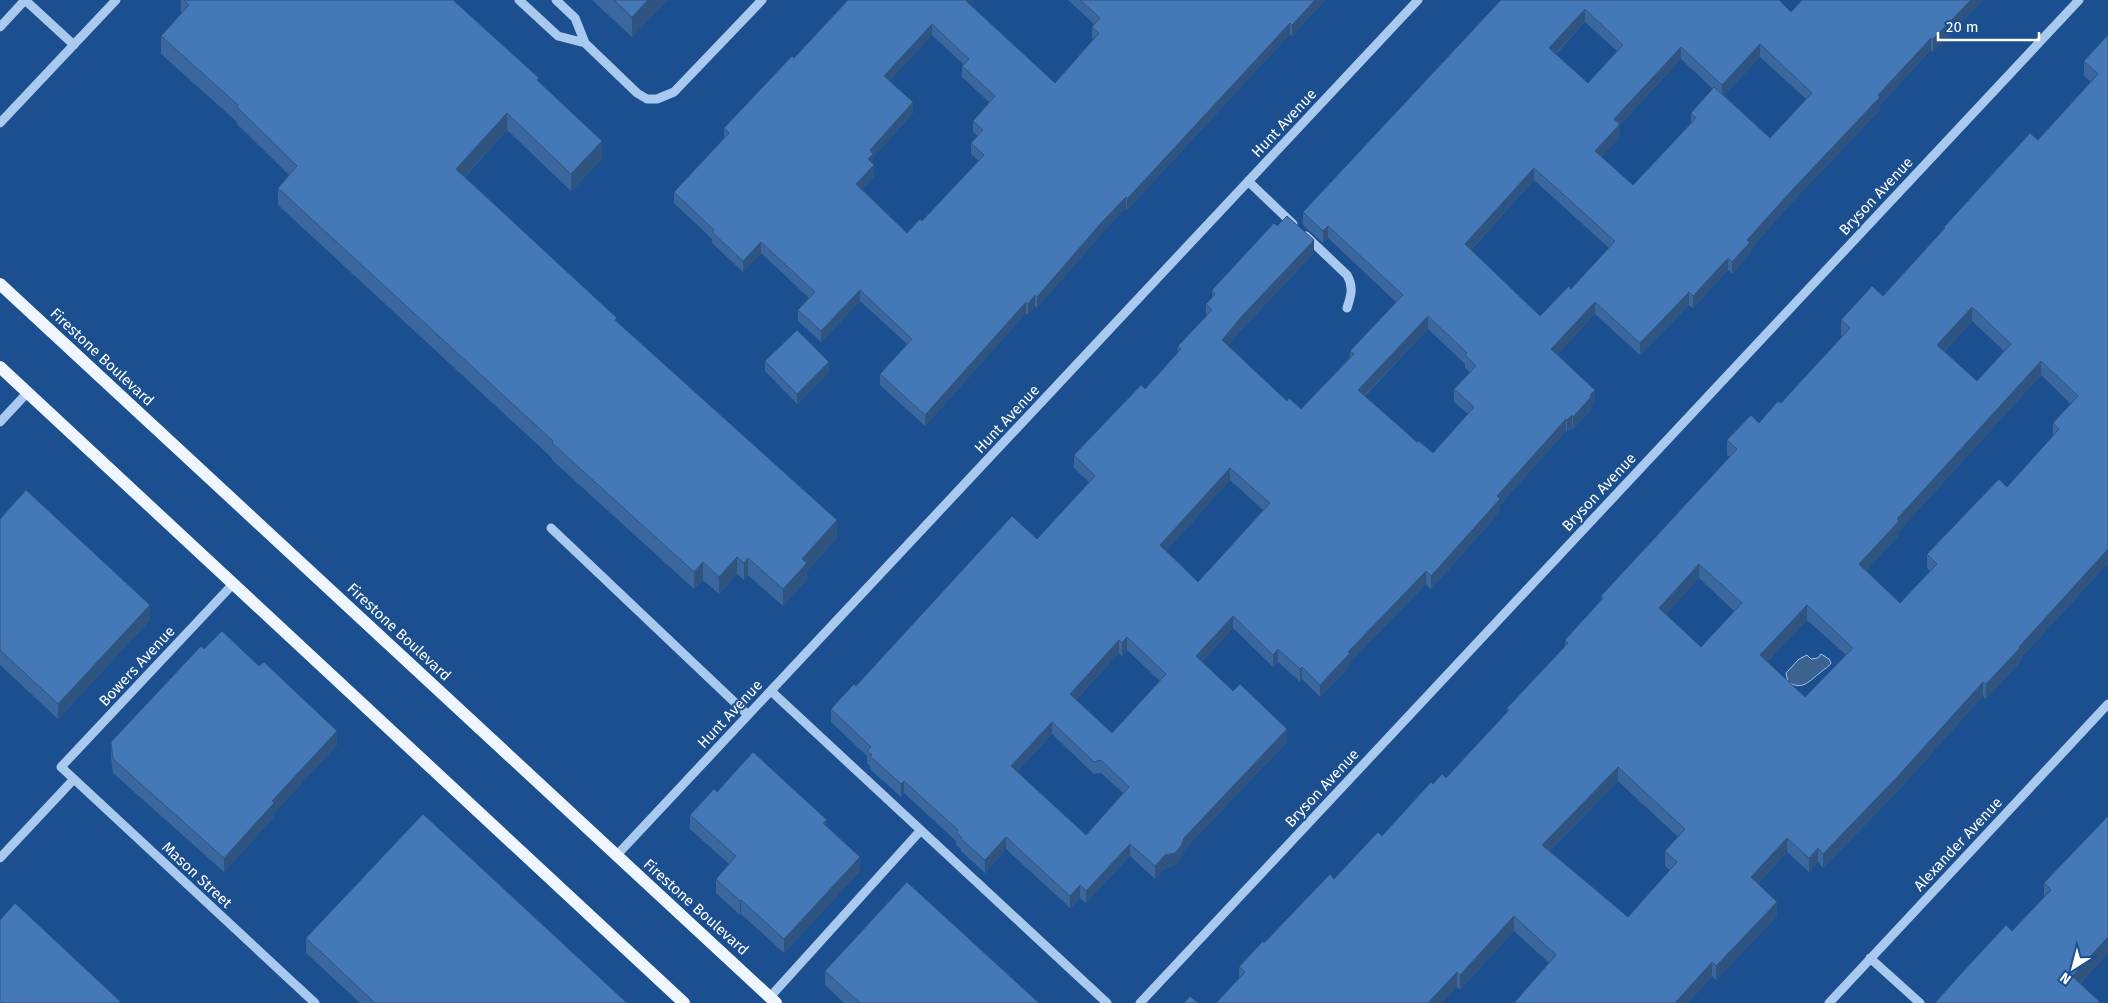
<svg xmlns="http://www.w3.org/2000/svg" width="2108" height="1003" font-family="'Fira Sans',sans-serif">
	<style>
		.water { fill: #3c6290; stroke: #9cc4f0 }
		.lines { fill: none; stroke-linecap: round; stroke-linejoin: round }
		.minor { stroke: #a9c9ee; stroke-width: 9 }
		.major { stroke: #f0f6ff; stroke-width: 12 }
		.wall { fill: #3a679d; fill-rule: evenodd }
		.shaded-wall { fill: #305480 }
		.building { fill: #4478b7; stroke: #305480; fill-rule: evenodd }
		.labels { text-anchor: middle; stroke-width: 4; stroke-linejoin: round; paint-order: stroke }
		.street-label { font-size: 15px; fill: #fff; stroke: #1b4f8f }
	</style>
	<rect width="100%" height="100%" fill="#1b4f8f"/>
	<path class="water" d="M1821,654L1829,659L1831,663C1828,668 1825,668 1821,672C1809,681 1803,691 1788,682L1786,673L1799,659L1807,655L1811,659L1818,658Z"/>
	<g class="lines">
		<path class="minor" d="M25,0L74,45
			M519,0L558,36L585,43
			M556,0L575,18L585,43L637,93L647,99H657L674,92L762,0
			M0,27L25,0
			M0,123L116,0
			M1248,181L1293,224
			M1306,236L1347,275C1354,287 1351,296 1347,308
			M0,422L27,393
			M551,528L748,715
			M233,584L61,767L315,1003
			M771,691L1107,1003
			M616,856L1418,0
			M0,858L74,779
			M1870,958L1920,1003
			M770,997L921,830
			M1140,1003L2079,0
			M1829,1003L2108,704"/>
		<path class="major" d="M0,284L776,1003
			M0,367L684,1003"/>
	</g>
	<path class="wall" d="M181,0H453L539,82L602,159L571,191L507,130L465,177L617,322L837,538L807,571V580L783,606L748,575L744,580L737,574L719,594L703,580L694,589L552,460V458L278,205V188L289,175L237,124V122L161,54V36L181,14Z
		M592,0H668L632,37Z
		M1068,0H1325L1292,36L1290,34L1127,210L1126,208L1101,234L1037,308L1035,306L1028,315L1026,313L925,426L880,385V374L907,344L860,301L821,342L798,321V310L809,298L761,253L743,272L712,243V239L674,203V192L724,139V128L794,58L971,5L1055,83L1094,39L1092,38V27L1094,24ZM932,35L964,65L962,66V77L989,102L973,121V132L978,136L971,143V154L979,161L922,221L907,233L862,189L874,176L873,157L913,113L889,81Z
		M1501,0L1791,12L1802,0H1983L1933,52L1931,50L1880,105V110L1793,201L1750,250V254L1732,274L1728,270L1693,308L1689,305L1640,355L1595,314L1557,355L1595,402L1591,406V410L1573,429L1572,427L1567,432L1566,431L1500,505V512L1431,589L1426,584L1350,662V666L1320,697L1302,679L1300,682L1278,662L1273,667L1233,628L1202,662L1287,742L1184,850L1181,859L1175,865L1165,868L1155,879L1130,856L1086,903L1080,898L1070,908L1006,849L985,873L961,851V849L956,845V841L904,793L901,797L870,769V766L867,763V756L831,722V709L856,686L1037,539L1089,482L1074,468V455L1145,389L1178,352V346L1206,317V304L1212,298V290L1277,226L1314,253L1242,329L1227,346L1287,401L1301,409L1350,357V351L1396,302L1328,238L1323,243L1303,225V212ZM1585,22L1617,51L1588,83L1556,54ZM1760,57L1806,99L1770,138L1724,95ZM1681,59L1713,89L1691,113V124L1633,185L1601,157L1620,137V125ZM1534,180L1609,248L1571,289L1540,316L1471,250ZM1428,329L1465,364V368L1470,372L1454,389V402L1468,414L1433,453L1417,442L1365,396ZM1230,480L1263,510L1198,582L1166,551ZM1127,650L1160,681L1112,733L1076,700L1119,653L1122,656ZM1052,734L1094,774L1101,773L1123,793L1086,835L1017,772Z
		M2108,35V563L2020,659V662L1986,699L1983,696L1898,791L1823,868L1818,862L1809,872L1787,852L1758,884L1777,916L1716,980L1712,976L1688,1003H1514L1549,963L1514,931L1460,990L1457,987L1239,979V967L1382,836L1433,784L1446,778L1507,713V708L1565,646V640L1601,600V596L1730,457L1727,455V440L1759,423L1781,403L1843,336L1841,335V320L1883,296L1944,229V227L2038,140L2091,82L2084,76V61ZM1972,321L2004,351L1977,381L1944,352ZM2041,375L2071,404L2053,423V437L2007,487L1927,554V568L1930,571L1900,603L1866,571L1899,535V531ZM1699,578L1734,611L1701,647L1666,614ZM1807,620L1846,655L1805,697L1767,662ZM1618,781L1678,837L1665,851V866L1670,870L1628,917L1550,851Z
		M765,361L829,372L797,404L765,371Z
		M0,519L150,620L58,719L0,665Z
		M204,649L337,745L274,813V817L224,872L113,773L111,757V742Z
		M717,792L827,827L860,871L784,953L741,914L740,915L716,893V879L729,864L690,829V815Z
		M2108,816V953L2080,984L2012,931L2044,897V883Z
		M306,938L627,1003H360L306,953Z
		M825,971L1039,1003H844L825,985Z"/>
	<path class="shaded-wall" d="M648,0H668L632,37V17Z
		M965,0H975L965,11Z
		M1315,0H1325L1292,36V25Z
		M1971,0H1983L1933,52V39Z
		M1585,9V22L1549,60V48Z
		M1290,23V34L1127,210V199Z
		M932,24V35L884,87V76Z
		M1931,38V50L1880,105V110L1793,201L1750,250V254L1732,274V262L1747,240L1793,189Z
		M1760,44V57L1722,97V85Z
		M1681,47V59L1620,125V137L1595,164V151L1614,119Z
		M913,102V113L873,157V165L868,159L870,150Z
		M507,113V130L456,186V169Z
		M602,141V159L571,191V174Z
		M874,165V176L856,195V184Z
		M1534,168V180L1465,256V244Z
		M1126,197V208L1101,234L1037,308V297L1101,223Z
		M1328,226V238L1323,243V231Z
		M1314,240V253L1242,329L1222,353V340L1242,316Z
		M761,242V253L743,272V261Z
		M1728,258V270L1693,308V296Z
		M860,290V301L821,342V331Z
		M1689,292V305L1640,355V343Z
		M1035,295V306L1028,315V304Z
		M1026,302V313L925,426V415Z
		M1595,302V314L1551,362V349Z
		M1972,307V321L1937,359V345Z
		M1428,316V329L1358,402V390Z
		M2041,361V375L1899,531V535L1859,579V564L1897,519Z
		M829,362V372L797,404V394Z
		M1595,390V402L1591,406V410L1573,429V417L1590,395Z
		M1572,415V427L1567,432V420Z
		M1566,419V431L1500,505V512L1431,589V576L1497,496Z
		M1230,468V480L1160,558V545Z
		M837,520V538L807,571V580L783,606V589L802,559Z
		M2108,549V563L2020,659V662L1986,699V684L2019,647Z
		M737,557V574L719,594V577Z
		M748,558V575L744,580V563Z
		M703,562V580L694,589V572Z
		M1699,564V578L1659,622V608Z
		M1426,571V584L1350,662V666L1320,697V685L1348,652Z
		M150,605V620L58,719V704Z
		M1807,605V620L1760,670V655Z
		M1233,616V628L1196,668V656Z
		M1127,637V650L1122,656V643Z
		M1119,640V653L1070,706V694Z
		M1278,649V662L1273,667V655Z
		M1302,667V679L1300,682V669Z
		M1983,682V696L1898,791L1823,868V854Z
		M1052,722V734L1011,778V766Z
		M1287,729V742L1184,850L1181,859L1175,865L1165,868L1155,879V866Z
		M337,731V745L274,813V817L224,872V858L272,801Z
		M1618,767V781L1542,859V845Z
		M904,781V793L901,797V784Z
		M827,820V834L823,823Z
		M1006,837V849L985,873V860Z
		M1787,838V852L1751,892V877Z
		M1130,844V856L1086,903V891Z
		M1818,848V862L1809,872V858Z
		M860,857V871L784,953V939Z
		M1080,885V898L1070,908V896Z
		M741,900V914L740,915V901Z
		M1777,902V916L1716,980V966Z
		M1514,916V931L1460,990V975Z
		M2108,937V953L2072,992V976Z
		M1712,962V976L1688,1003H1675Z
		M1457,972V987L1442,1003H1428Z"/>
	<path class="building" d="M184,0H453L539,78L537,80L602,141L571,174L507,113L456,169L617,318L615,320L837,520L802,559L807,563L783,589L748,558L744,563L737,557L719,577L703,562L694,572L552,443L553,441L278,188L297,166L237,107L238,105L161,36L189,5Z
		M614,0H648L632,17Z
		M848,0H965L1055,83L1099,33L1092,27L1100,18L1080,0H1315L1292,25L1290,23L1127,199L1126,197L1101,223L1037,297L1035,295L1028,304L1026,302L925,415L880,374L912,339L860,290L821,331L798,310L815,292L761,242L743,261L712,232L714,230L674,192L729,133L724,128L792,56L794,58ZM932,24L969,59L962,66L995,96L973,121L983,130L971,143L984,155L922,221L920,219L907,233L856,184L874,165L868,159L873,154L870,150L913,102L884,76Z
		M1501,0H1779L1791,12L1802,0H1971L1933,39L1931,38L1878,95L1880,97L1793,189L1747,240L1750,242L1732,262L1728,258L1693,296L1689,292L1640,343L1595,302L1551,349L1595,390L1590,395L1591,397L1573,417L1572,415L1567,420L1566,419L1497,496L1500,499L1431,576L1426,571L1348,652L1350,653L1320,685L1302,667L1300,669L1278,649L1273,655L1233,616L1196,656L1233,691L1240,684L1287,729L1184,838L1181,846L1175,853L1165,855L1155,866L1130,844L1086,891L1080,885L1070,896L1006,837L985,860L961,839L962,838L956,832L958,830L904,781L901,784L870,756L872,755L867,751L871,747L831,709L854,684L856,686L1012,516L1037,539L1095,476L1074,455L1141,385L1145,389L1181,349L1178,346L1212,310L1206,304L1215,294L1212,290L1274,223L1277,226L1287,216L1314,240L1242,316L1222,340L1287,401L1289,398L1301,409L1354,354L1350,351L1403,295L1328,226L1323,231L1303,212ZM1585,9L1623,45L1588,83L1549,48ZM1760,44L1812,93L1770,138L1714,87L1691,113L1696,118L1633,185L1595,151L1620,124L1614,119L1681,47L1722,85ZM1534,168L1615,241L1571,289L1569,286L1540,316L1465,244ZM1428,316L1467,353L1465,355L1476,366L1454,389L1474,407L1433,453L1419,441L1417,442L1358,390ZM1230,468L1270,503L1198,582L1160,545ZM1127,637L1166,674L1112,733L1070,694L1119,640L1122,643ZM1052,722L1094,762L1101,760L1129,787L1086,835L1011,766Z
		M2108,35V549L2019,647L2020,648L1986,684L1983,682L1898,776L1823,854L1818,848L1809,858L1787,838L1751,877L1777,902L1716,966L1712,962L1675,1003H1514L1556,955L1514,916L1460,975L1457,972L1428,1003H1216L1245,972L1239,967L1263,941L1264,943L1330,874L1334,879L1378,832L1382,836L1431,782L1433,784L1442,774L1446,778L1509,710L1507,708L1568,643L1565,640L1603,598L1601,596L1737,449L1727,440L1751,415L1759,423L1778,401L1781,403L1850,328L1841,320L1872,286L1883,296L1945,228L1944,227L2030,133L2038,140L2098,74L2084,61ZM1972,307L2011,344L1977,381L1937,345ZM2041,361L2078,396L2053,423L2059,429L2007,487L1999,479L1927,554L1937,564L1900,603L1859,564L1899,521L1897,519ZM1699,564L1742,603L1701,647L1659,608ZM1807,605L1853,648L1805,697L1760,655ZM1618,767L1685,829L1665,851L1677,862L1628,917L1542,845Z
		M797,330L829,362L797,394L765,361Z
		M26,490L150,605L58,704L0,650V519Z
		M222,631L259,666L264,662L337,731L272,801L274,803L224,858L113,759L111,742L201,646L204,649Z
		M753,752L827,820L823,823L860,857L784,939L741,900L740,901L716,879L736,856L690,815L714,789L717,792Z
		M423,814L627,1003H375L306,938Z
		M2108,816V937L2072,976L2101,1003H1935L1958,977L2006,925L2012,931L2051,890L2044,883Z
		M907,882L1039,1003H860L825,971Z
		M15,903L122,1003H0V920Z
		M1190,996L1198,1003H1184Z"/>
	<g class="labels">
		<g class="street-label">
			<text transform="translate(1284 123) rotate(-47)" y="5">Hunt Avenue</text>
			<text transform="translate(1876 196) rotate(-47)" y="5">Bryson Avenue</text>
			<text transform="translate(102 357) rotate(43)" y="5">Firestone Boulevard</text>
			<text transform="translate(1007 419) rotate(-47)" y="5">Hunt Avenue</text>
			<text transform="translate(1599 492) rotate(-47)" y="5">Bryson Avenue</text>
			<text transform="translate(399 632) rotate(43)" y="5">Firestone Boulevard</text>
			<text transform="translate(137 666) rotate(-47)" y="5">Bowers Avenue</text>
			<text transform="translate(730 714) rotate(-47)" y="5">Hunt Avenue</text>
			<text transform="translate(1322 788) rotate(-47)" y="5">Bryson Avenue</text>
			<text transform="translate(1958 844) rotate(-47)" y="5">Alexander Avenue</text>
			<text transform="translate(197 875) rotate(43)" y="5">Mason Street</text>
			<text transform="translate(696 907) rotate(42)" y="5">Firestone Boulevard</text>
		</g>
	</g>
	<g transform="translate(2073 968) rotate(216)" stroke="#1b4f8f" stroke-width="4" paint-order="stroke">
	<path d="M0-4L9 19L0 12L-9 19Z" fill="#ffffff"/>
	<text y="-8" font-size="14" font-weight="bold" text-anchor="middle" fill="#ffffff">N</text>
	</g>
	<path d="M1938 32v8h101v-8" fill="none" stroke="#ffffff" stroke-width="2.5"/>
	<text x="1946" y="32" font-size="15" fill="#ffffff" stroke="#1b4f8f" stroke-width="4" paint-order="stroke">20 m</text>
</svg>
